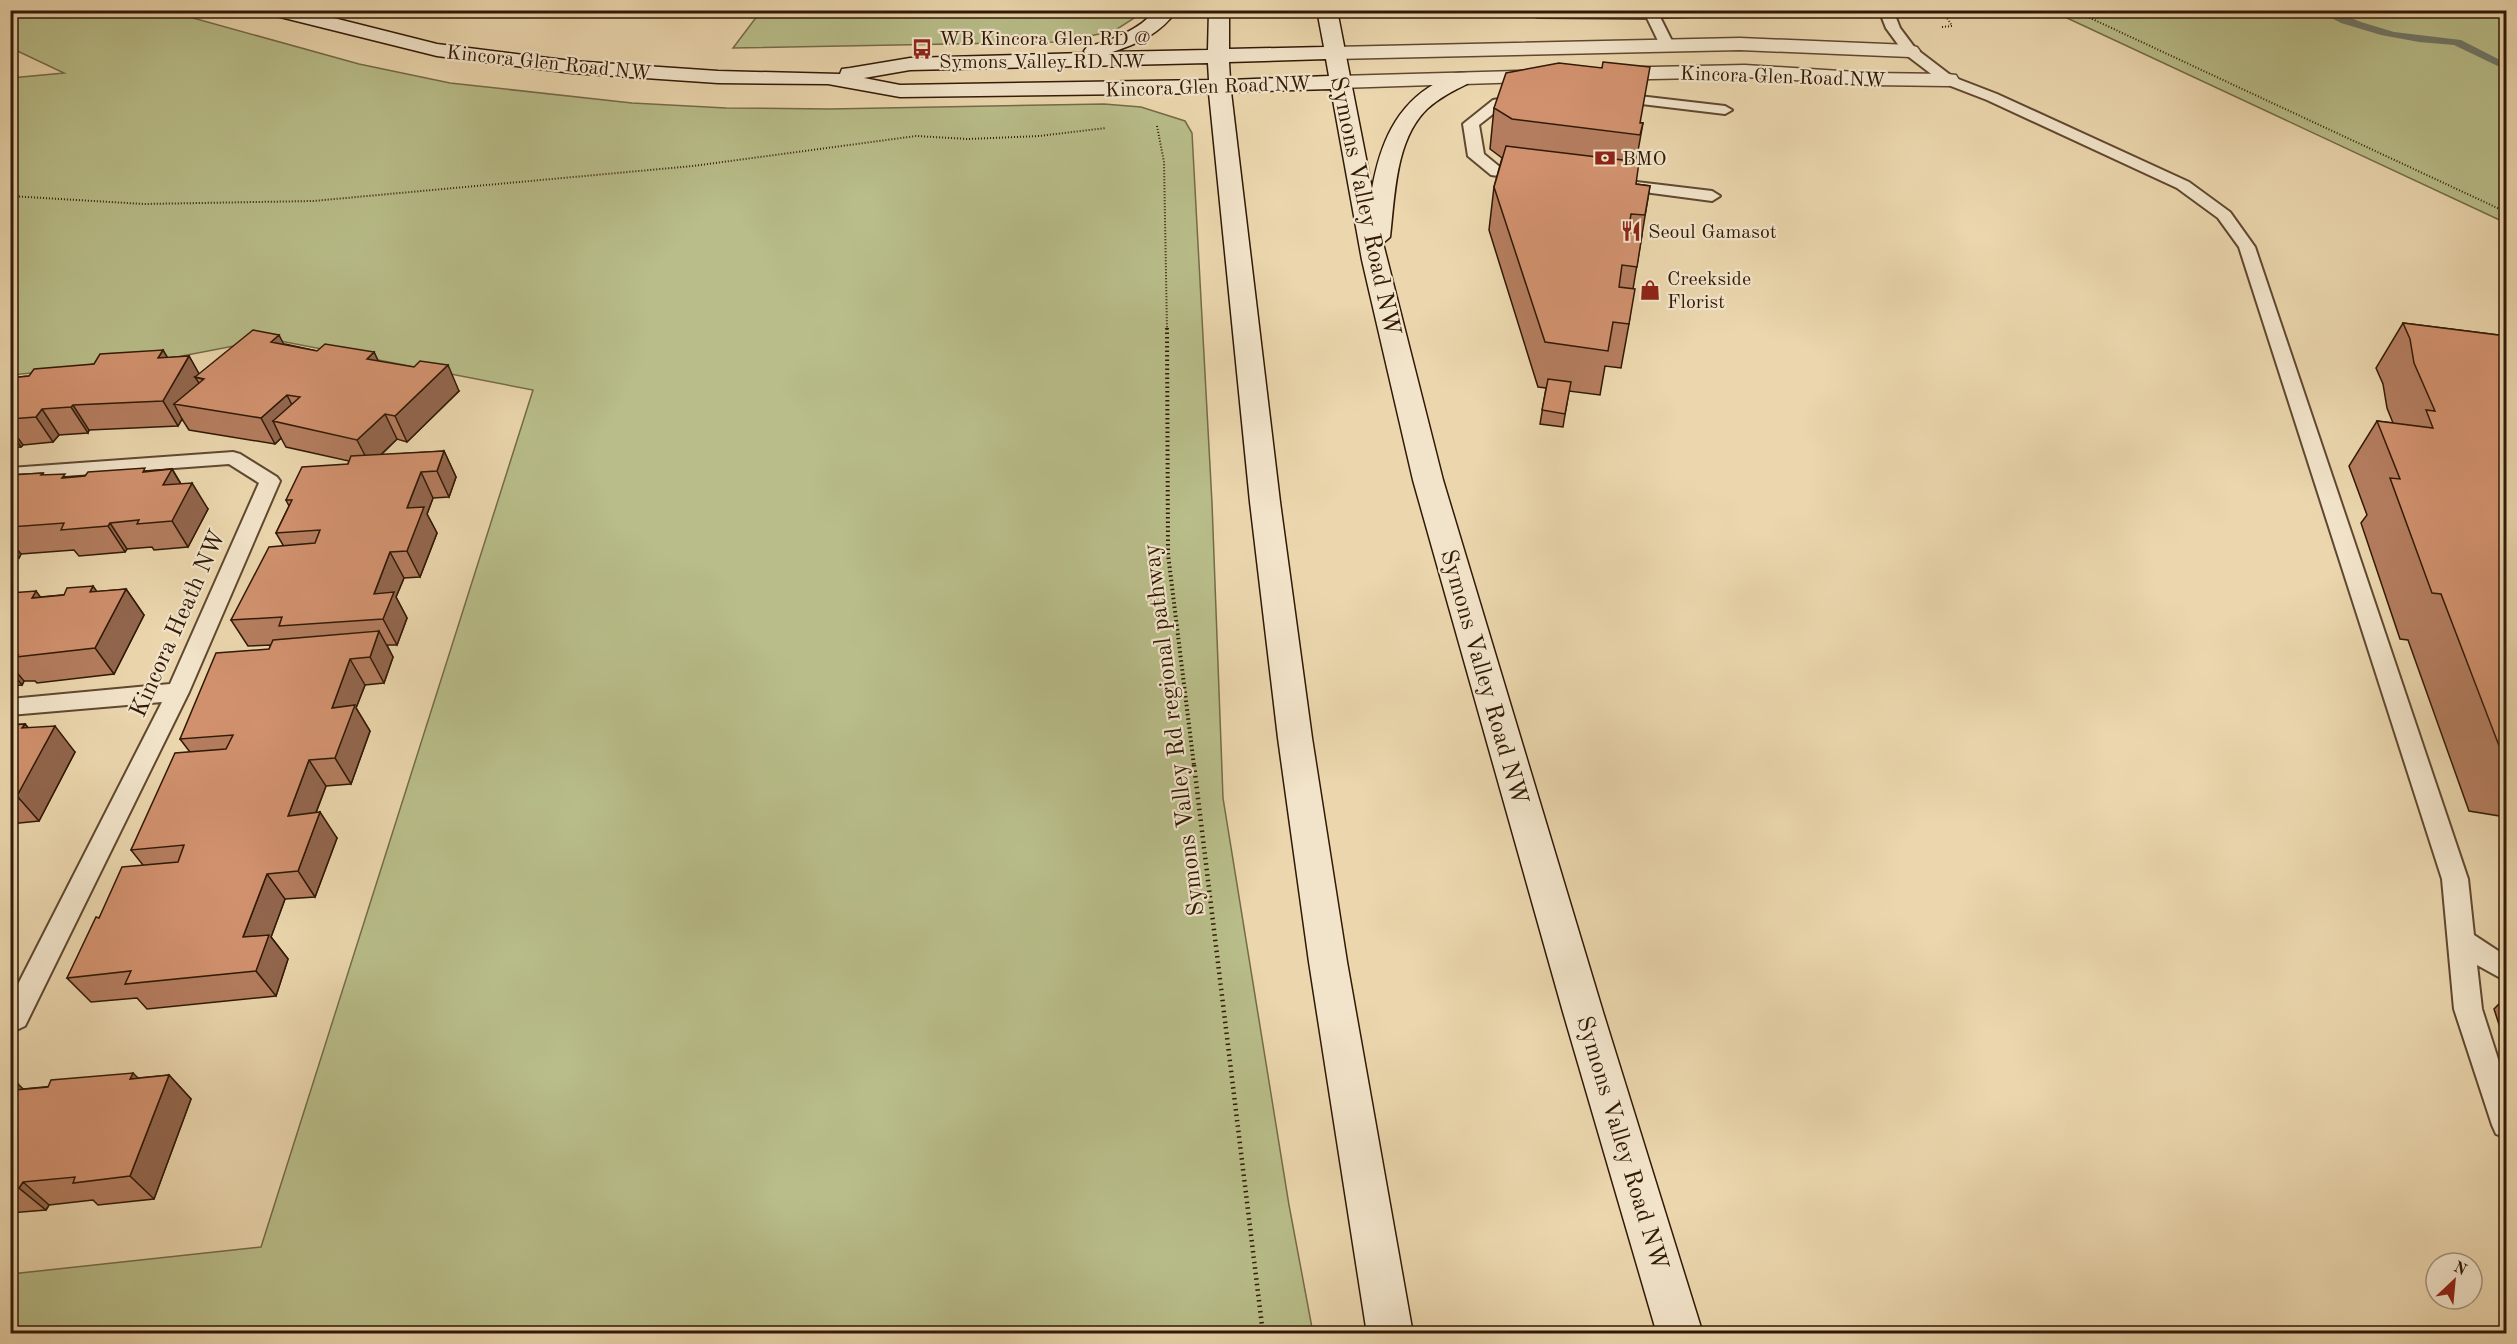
<svg xmlns="http://www.w3.org/2000/svg" width="2517" height="1344" font-family="'Old Standard TT',serif">
	<style>
		.green { fill: #b8bd89; stroke: #746b48; stroke-width: 1.5 }
		.lines { fill: none; stroke-linecap: round; stroke-linejoin: round }
		.stream { fill: #6f786b; fill-rule: evenodd }
		.lane-casing { stroke: #604830; stroke-width: 4 }
		.street-casing { stroke: #604830; stroke-width: 3 }
		.secondary-casing { stroke: #311906; stroke-width: 3 }
		.path-far2 { stroke: #311906; stroke-width: 2; stroke-dasharray: 1 2; stroke-linecap: butt }
		.path-far1 { stroke: #311906; stroke-width: 4; stroke-dasharray: 1.5 3; stroke-linecap: butt }
		.path { stroke: #311906; stroke-width: 4.5; stroke-dasharray: 1.5 4; stroke-linecap: butt }
		.lane { fill: #f2e4ca; fill-rule: evenodd }
		.street { fill: #f2e4ca; fill-rule: evenodd }
		.secondary { fill: #f2e4ca; fill-rule: evenodd }
		.wall { fill: #b47d5f; stroke: #311906; stroke-width: 1.5 }
		.shaded-wall { fill: #92664d; stroke: #311906; stroke-width: 1.5 }
		.building { fill: #d1916e; stroke: #311906; stroke-width: 1.5 }
		.labels { text-anchor: middle; stroke-width: 4.5; stroke-linejoin: round; paint-order: stroke }
		.far-poi-label { font-size: 20px; fill: #311906; stroke: #f2e4ca; text-anchor: start }
		.far-street-label { font-size: 20px; fill: #311906; stroke: #f2e4ca }
		.street-label { font-size: 24px; fill: #311906; stroke: #f2e4ca }
	</style>
	<rect width="100%" height="100%" fill="#ebd6ad"/>
	<filter id="stains"><feTurbulence type="fractalNoise" baseFrequency=".00333" numOctaves="4"/><feColorMatrix values="0 0 0 0 .2 0 0 0 0 .09 0 0 0 0 .02 0 0 0 .5 -.17"/></filter>
	<radialGradient id="worn" r=".72"><stop offset=".6" stop-color="#630" stop-opacity="0"/><stop offset="1" stop-color="#630" stop-opacity=".3"/></radialGradient>
	<path class="green" d="M11,11H168L359,64L450,83L632,103L726,108L830,109L1104,104L1141,107L1185,121L1192,133L1212,503L1223,798L1289,1205L1313,1333H11V1274L261,1247L533,390L270,339L156,361L11,375V78L64,73L11,48Z
		M761,11V10L1142,11L1139,15L1114,31L1060,42L733,48Z
		M2052,11H2506V223Z"/>
	<g class="lines">
		<path class="stream" d="M2316,10H2331L2361,22L2394,32L2461,40L2506,63V70L2454,45L2419,42L2381,35L2341,23Z"/>
		<g class="lane-casing">
			<path id="lane" d="M1524,10H1766L1760,14L1660,17L1674,45L1667,49L1660,45L1647,18L1537,17Z
				M1879,10H1893L1900,28L1915,48L1953,77L1997,94L2189,182L2230,212L2255,247L2468,879L2474,935L2506,956V981L2477,965L2482,1009L2506,1084V1138L2496,1134L2492,1125L2454,1009L2442,879L2239,247L2218,218L2177,188L1987,100L1943,83L1905,54L1886,28Z
				M1613,93L1725,106L1732,110L1725,114L1608,100L1606,97Z
				M1524,95L1531,99L1529,102L1502,107L1479,125L1484,154L1501,168L1528,170L1536,175L1528,180L1491,175L1468,156L1463,124L1493,100Z
				M1620,180L1712,191L1720,196L1712,201L1614,188L1612,185Z
				M233,452L240,454L277,477L280,481L189,692L25,1026L10,1033V1000L162,702L10,715V699L170,684L259,483L229,464L10,480V468Z"/>
		</g>
		<g class="street-casing">
			<path id="street" d="M1740,38L1910,45L1917,47L1920,51L1917,55L1910,57L1740,50L1334,59L1327,57L1324,53L1327,49L1334,47Z
				M1745,65L1872,73L1948,74L1956,75L1959,80L1956,85L1948,86L1872,85L1745,77L1605,80L1597,79L1594,74L1597,69L1605,68Z
				M1551,70L1559,71L1562,76L1559,81L1339,88L1331,87L1328,82L1331,77L1339,76Z"/>
		</g>
		<g class="secondary-casing">
			<path id="secondary" d="M265,10H302L437,44L572,61L718,71L840,74L842,69L850,68L910,58L1085,53L1084,51L1087,47C1112,40 1138,31 1156,10H1177C1161,33 1138,44 1112,52L1208,50L1209,10H1229V49L1324,47L1317,10H1337L1372,189C1380,145 1395,106 1436,83C1446,77 1454,71 1467,74L1470,79L1467,84C1453,91 1439,98 1427,109C1395,140 1395,196 1390,237L1383,243L1443,480L1603,1012L1703,1334H1657L1563,1012L1413,480L1362,260L1331,89L1231,92L1280,502L1312,738L1347,962L1413,1334H1367L1309,962L1278,738L1250,502L1209,93L900,97L828,84L718,83L572,73L437,56L268,14ZM1326,59L1329,76L1230,80L1229,62ZM1208,63L1209,80L900,85L864,78L910,70Z"/>
		</g>
		<path class="path-far2" d="M2073,10L2506,212
			M1942,27L1952,26L1944,13L1953,10
			M1157,126L1164,162L1167,330
			M10,196L144,204L313,201L693,166L916,136L968,139L1039,136L1106,128"/>
		<path class="path-far1" d="M1167,328L1168,554L1194,766"/>
		<path class="path" d="M1194,765L1263,1334"/>
		<use href="#lane" class="lane"/>
		<use href="#street" class="street"/>
		<use href="#secondary" class="secondary"/>
	</g>
	<path class="wall" d="M1494,108L1643,123L1636,162V184L1650,186L1633,289L1629,324L1621,368L1605,366L1600,395L1569,391L1563,427L1540,424L1546,388L1538,387L1489,230L1494,187L1502,158L1490,149Z
		M2403,323L2506,336V817L2469,811L2408,640L2400,639L2361,523L2367,515L2349,466L2377,421L2393,423L2387,408L2383,384L2376,368Z
		M285,344L317,351L374,352L378,361L459,391L407,442L397,439L381,455L444,451L456,477L449,497L433,498L427,514L437,533L420,577L404,578L396,597L407,618L397,645H387L393,657L384,683L365,685L356,708L370,731L351,784L326,786L316,813L337,838L315,897L285,899L271,937L288,959L276,996L147,1009L137,998L91,1002L67,978L99,918L143,865L131,850L190,752L180,739L269,649L271,645L248,646L231,620L283,545L276,533L289,506L286,500L348,464L349,461L286,447L281,438L275,444L189,430L182,419L178,426L89,430L88,433L59,435L53,442L23,445L21,447L10,448V378L29,376L94,364L189,356L199,374Z
		M172,469L181,484L208,509L188,547L154,550L152,547L127,549L125,552L79,556L74,550L21,554L19,558H10V475L43,473L44,475L67,477Z
		M126,589L144,615L114,674L37,683L35,681H24L22,685L10,686V593L40,597Z
		M25,724L28,728L75,752L39,821L10,824V725Z
		M2506,997V1046L2494,1009Z
		M169,1075L191,1099L154,1199L98,1205L93,1200L49,1205L46,1210L10,1213V1085L23,1089Z"/>
	<path class="shaded-wall" d="M279,335L292,360L271,342Z
		M163,350L178,375L189,356L202,379L195,377L201,386L174,404L182,419L178,426L163,401L158,358Z
		M374,352L386,378L367,359Z
		M448,365L459,391L407,442L395,416Z
		M287,395L300,421H273L281,438L275,444L261,418Z
		M73,405L89,430L88,433L71,407Z
		M42,409L59,435L53,442L36,417Z
		M385,414L397,439L370,465L357,440Z
		M10,427L23,445L21,447L10,431Z
		M444,451L456,477L449,497L437,471Z
		M172,469L186,493L192,483L208,509L188,547L172,521L163,485Z
		M421,472L433,498L427,514L437,533L420,577L407,551V508Z
		M110,523L127,549L125,552L108,526Z
		M10,540L21,554L19,558L10,546Z
		M390,552L404,578L396,597L407,618L397,645L383,619L374,594Z
		M93,586L111,612L90,592Z
		M126,589L144,615L114,674L95,648Z
		M36,591L55,617L32,598Z
		M379,631L393,657L384,683L370,657Z
		M350,659L365,685L356,708L370,731L351,784L335,758L332,708Z
		M10,664L24,681L22,685L10,670Z
		M25,724L44,746L55,726L75,752L39,821L17,796L22,728Z
		M309,760L326,786L305,841L288,816Z
		M320,812L337,838L315,897L298,871Z
		M267,874L285,899L271,937L288,959L276,996L256,971L243,937Z
		M133,1073L156,1096L130,1079Z
		M169,1075L191,1099L154,1199L130,1176Z
		M18,1084L43,1108L14,1090Z
		M23,1182L49,1205L46,1210L19,1188Z"/>
	<path class="building" d="M1603,62L1650,67L1640,123H1643L1640,135L1512,119L1494,108L1506,73L1559,63L1602,68Z
		M1506,146L1639,162L1636,184L1650,186L1645,215L1631,214L1628,233L1642,235L1637,267L1622,265L1619,287L1635,289L1629,324L1613,322L1608,351L1545,342L1494,187Z
		M2403,323L2506,336V764L2441,594L2432,593L2390,478L2400,479L2377,421L2433,428L2426,410L2435,411L2414,363L2410,339Z
		M253,330L279,335L271,342L317,351L325,344L374,352L367,359L414,367L420,361L448,365L395,416L385,414L357,440L273,421L300,397L287,395L261,418L174,404L204,379L195,377Z
		M163,350L158,358L189,356L163,401L73,405L71,407L42,409L36,417L10,419V378L29,376L34,369L94,364L100,354Z
		M1548,379L1571,382L1565,414L1542,410Z
		M444,451L437,471L421,472L407,508L424,507L407,551L390,552L374,594L394,592L383,619L279,626L282,617L231,620L269,547L315,543L320,530L276,533L292,500H286L302,467L348,464L351,456Z
		M145,468L143,472L172,469L163,485L192,483L172,521L137,524L139,520L110,523L108,526L61,530L64,523L10,527V475L43,473L41,475L65,474L62,478L85,476L88,472Z
		M93,586L90,592L126,589L95,648L16,657L18,655H10V593L36,591L32,598L64,595L67,588Z
		M379,631L370,657L350,659L332,708L355,705L335,758L309,760L288,816L320,812L298,871L267,874L243,937L269,935L256,971L125,984L131,971L67,978L96,917L99,918L122,867L178,862L184,845L131,850L175,753L226,749L233,735L180,739L216,653L269,649L273,640Z
		M25,724L22,728L55,726L17,796H10V725Z
		M133,1073L130,1079L169,1075L130,1176L73,1183L75,1177L23,1182L19,1188H10V1085L18,1084L14,1090L48,1087L51,1080Z"/>
	<defs>
		<g id="bus-bare" transform="scale(1.62)"><path d="M-5-6H5V4H4V6H2V4H-2V6H-4V4H-5ZM-3.5-4V0h7V-4ZM-3.5 1.2v1.5H-2V1.2ZM2 1.2v1.5H3.5V1.2Z" fill="#8f2418" stroke="#f2e4ca" stroke-width="2.5" paint-order="stroke"/></g>
		<g id="bank-bare" transform="scale(1.62)"><path d="M-6-4H6V4H-6ZM0-2.3a2.3 2.3 0 1 0 0 4.6a2.3 2.3 0 1 0 0-4.6Z" fill="#8f2418" stroke="#f2e4ca" stroke-width="2.5" paint-order="stroke"/></g>
		<g id="restaurant-bare" transform="scale(1.62)"><path d="M-5-6h1v4h1v-4h1v4h1v-4h1v5L-1.5 .5V6h-2V.5L-5-1ZM5-6V6H3V1.5H1.5Q1.5-4 5-6Z" fill="#8f2418" stroke="#f2e4ca" stroke-width="2.5" paint-order="stroke"/></g>
		<g id="shop-bare" transform="scale(1.62)"><path d="M-5-2.5h2.3a2.7 3.5 0 0 1 5.4 0H5L5.5 6h-11ZM-1.5-2.5h3a1.5 2.3 0 0 0-3 0Z" fill="#8f2418" stroke="#f2e4ca" stroke-width="2.5" paint-order="stroke"/></g>
	</defs>
	<g fill-rule="evenodd">
		<use href="#bus-bare" x="922" y="49"/>
		<use href="#bank-bare" x="1605" y="158"/>
		<use href="#restaurant-bare" x="1631" y="231"/>
		<use href="#shop-bare" x="1650" y="290"/>
	</g>
	<g class="labels">
		<g class="far-poi-label">
			<text x="939" y="45">WB Kincora Glen RD @<tspan x="939" dy="23">Symons Valley RD NW</tspan></text>
			<text x="1622" y="165">BMO</text>
			<text x="1648" y="238">Seoul Gamasot</text>
			<text x="1667" y="285">Creekside<tspan x="1667" dy="23">Florist</tspan></text>
		</g>
		<g class="far-street-label">
			<text transform="translate(549 62) rotate(6)" y="7">Kincora Glen Road NW</text>
			<text transform="translate(1783 76) rotate(2)" y="7">Kincora Glen Road NW</text>
			<text transform="translate(1208 86) rotate(-2)" y="7">Kincora Glen Road NW</text>
		</g>
		<g class="street-label">
			<text transform="translate(1366 206) rotate(78)" y="8">Symons Valley Road NW</text>
			<text transform="translate(177 623) rotate(-66)" y="8">Kincora Heath NW</text>
			<text transform="translate(1485 677) rotate(74)" y="8">Symons Valley Road NW</text>
			<text transform="translate(1173 730) rotate(-97)" y="8">Symons Valley Rd regional pathway</text>
			<text transform="translate(1623 1143) rotate(73)" y="8">Symons Valley Road NW</text>
		</g>
	</g>
	<rect width="2517" height="1344" fill="none" stroke="#ebd6ad" stroke-width="36"/>
	<rect x="12" y="12" width="2493" height="1320" fill="none" stroke="#311906" stroke-width="3"/>
	<rect x="18" y="18" width="2481" height="1308" fill="none" stroke="#311906" stroke-width="1.5"/>
	<g transform="translate(2454 1281) rotate(26)"><circle r="28" fill="#f2e4ca" stroke="#a5937c" stroke-width="1.5"/>
	<path d="M0-4.5L10 22L0 15L-10 22Z" fill="#8f2418"/>
	<text y="-9" font-size="16" font-weight="bold" text-anchor="middle" fill="#311906">N</text>
	</g>
	<rect width="100%" height="100%" filter="url(#stains)"/>
	<rect width="100%" height="100%" fill="url(#worn)"/>
</svg>
